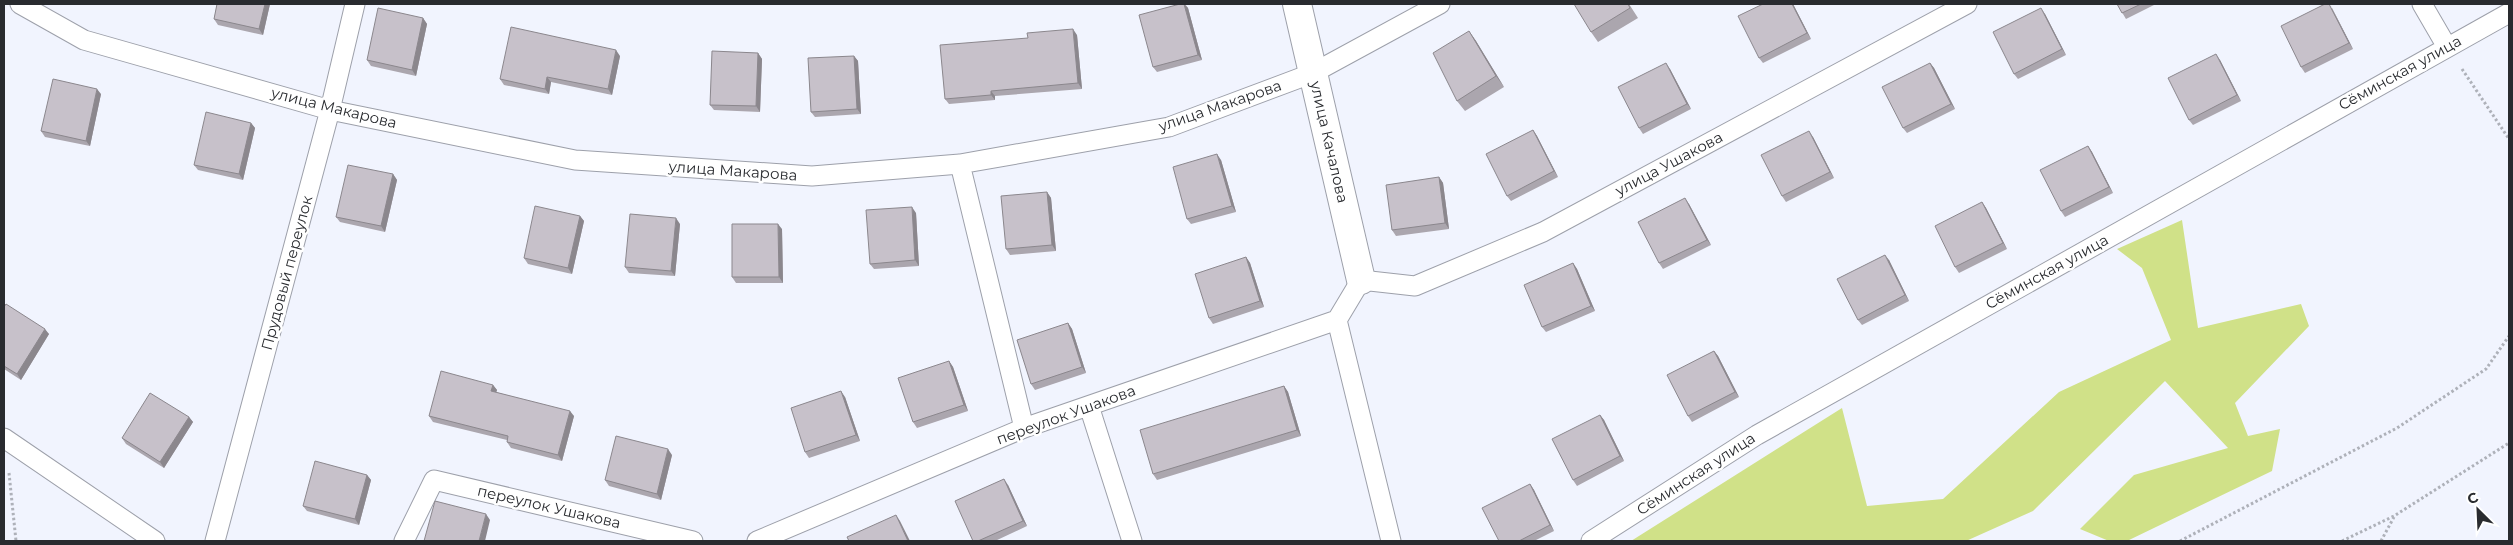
<svg xmlns="http://www.w3.org/2000/svg" width="2513" height="545" font-family="Montserrat,sans-serif">
	<style>
		.green { fill: #d0e188 }
		.lines { fill: none; stroke-linecap: round; stroke-linejoin: round }
		.lane-casing { stroke: #9da0aa; stroke-width: 21 }
		.street-casing { stroke: #9da0aa; stroke-width: 30 }
		.path { stroke: #aeb1b9; stroke-width: 3; stroke-dasharray: 2.5 2.5; stroke-linecap: butt }
		.lane { stroke: #fff; stroke-width: 19 }
		.street { stroke: #fff; stroke-width: 28 }
		.wall { fill: #aba6ae }
		.shaded-wall { fill: #8b878d }
		.building { fill: #c7c1ca; stroke: #8b878d }
		.labels { text-anchor: middle; stroke-width: 5; stroke-linejoin: round; paint-order: stroke }
		.street-label { font-size: 15px; fill: #292b2f; stroke: #fff }
	</style>
	<rect width="100%" height="100%" fill="#f1f4fe"/>
	<path class="green" d="M2182,220L2198,328L2301,304L2309,326L2235,403L2248,436L2280,429L2272,471L2127,541H2109L2080,529L2134,475L2228,448L2165,381L2033,511L1966,541H1631L1842,408L1867,506L1943,499L2059,392L2171,340L2142,268L2117,249Z"/>
	<g class="lines">
		<g class="lane-casing">
			<path id="lane" d="M20,4L84,40L330,110L575,160L812,176L960,164L1169,127L1313,73L1440,4
				M2422,4L2447,47
				M960,164L1024,428
				M1337,320L1391,541
				M1089,406L1132,541
				M4,438L155,541
				M215,541L330,110L355,4
				M404,541L434,480L693,541
				M757,541L1024,428L1337,320L1361,280L1415,286L1543,232L1967,4
				M1591,541L1757,435L2509,13"/>
		</g>
		<g class="street-casing">
			<path id="street" d="M1297,4L1361,280"/>
		</g>
		<path class="path" d="M2462,69L2509,139
			M9,473L16,541
			M2180,541L2397,428L2486,369L2509,336
			M2342,541L2394,516L2509,443
			M2381,541L2394,517"/>
		<use href="#lane" class="lane"/>
		<use href="#street" class="street"/>
	</g>
	<path class="wall" d="M217,4H270L263,35L218,25L214,19Z
		M1180,4H1185L1188,8L1202,60L1157,72L1153,67Z
		M1629,4L1638,18L1598,42L1591,32Z
		M1763,4H1793L1811,39L1763,63L1759,58Z
		M2117,4H2156L2126,19Z
		M2332,8L2353,49L2305,73L2301,67Z
		M2045,14L2066,55L2018,79L2014,74Z
		M423,18L427,24L416,76L371,66L367,60Z
		M1469,31L1476,41L1504,87L1465,111L1457,101Z
		M1077,35L1082,89L995,96V100L949,104L945,99Z
		M758,53L762,59L760,112L714,110L710,105Z
		M620,56L612,95L551,82L549,94L504,85L500,79Z
		M854,56L858,61L861,114L815,117L811,112Z
		M2220,60L2241,101L2193,125L2189,120Z
		M1930,63L1934,68L1955,109L1907,133L1903,128Z
		M1670,69L1691,109L1643,134L1639,128Z
		M101,94L90,146L45,137L41,131Z
		M251,123L255,128L243,180L198,170L194,165Z
		M1533,130L1537,136L1558,177L1511,201L1507,196Z
		M1813,137L1834,178L1786,202L1782,196Z
		M2088,146L2092,152L2113,193L2065,217L2061,211Z
		M1221,160L1236,212L1191,224L1187,219Z
		M393,174L397,180L385,232L340,222L336,217Z
		M1439,177L1443,183L1449,229L1396,236L1392,230Z
		M1047,192L1051,198L1056,251L1010,255L1006,249Z
		M1982,202L1986,208L2007,249L1959,273L1955,267Z
		M1689,204L1711,245L1663,269L1659,263Z
		M916,213L919,266L874,269L870,264Z
		M580,216L584,221L572,274L528,264L524,258Z
		M680,224L675,276L629,273L625,267Z
		M782,229L783,283H736L732,277Z
		M1246,257L1250,263L1264,307L1213,324L1209,318Z
		M1889,260L1909,301L1862,325L1858,320Z
		M1573,263L1577,269L1595,311L1546,332L1542,327Z
		M4,307L49,334L21,380L4,369Z
		M1068,323L1072,329L1086,373L1035,390L1031,384Z
		M1714,351L1718,356L1739,397L1692,422L1688,416Z
		M949,361L953,367L968,411L917,428L913,422Z
		M493,385L497,390L496,392L574,416L562,461L511,448L507,442V440L433,422L429,416Z
		M1284,386L1288,392L1301,436L1157,480L1153,474Z
		M845,397L860,441L809,458L805,452Z
		M1600,415L1604,420L1624,461L1577,486L1573,480Z
		M189,417L193,422L164,468L126,444L122,438Z
		M672,455L661,500L609,486L605,480Z
		M367,475L371,480L359,525L307,511L303,506Z
		M1530,484L1534,490L1554,531L1534,541H1499Z
		M1008,485L1027,526L995,541H973Z"/>
	<path class="shaded-wall" d="M265,4H270L263,35L259,29Z
		M1184,4L1188,8L1202,60L1198,55Z
		M1792,4H1793L1811,39L1807,33Z
		M2330,4L2332,8L2353,49L2349,43Z
		M2041,8L2045,14L2066,55L2062,49Z
		M423,18L427,24L416,76L412,70Z
		M1073,29L1077,35L1082,89L1078,83Z
		M1469,31L1476,41L1504,87L1496,76Z
		M616,50L620,56L612,95L608,89Z
		M758,53L762,59L760,112L756,106Z
		M2216,54L2220,60L2241,101L2237,95Z
		M854,56L858,61L861,114L857,109Z
		M1666,63L1670,69L1691,109L1687,104Z
		M1930,63L1934,68L1955,109L1951,104Z
		M547,77L551,82L549,94L545,89Z
		M97,89L101,94L90,146L86,141Z
		M991,91L995,96V100L991,95Z
		M251,123L255,128L243,180L239,174Z
		M1533,130L1537,136L1558,177L1554,171Z
		M1809,131L1813,137L1834,178L1830,172Z
		M2088,146L2092,152L2113,193L2109,187Z
		M1217,154L1221,160L1236,212L1232,206Z
		M393,174L397,180L385,232L381,226Z
		M1439,177L1443,183L1449,229L1445,223Z
		M1047,192L1051,198L1056,251L1052,245Z
		M1685,198L1689,204L1711,245L1707,240Z
		M1982,202L1986,208L2007,249L2003,243Z
		M912,207L916,213L919,266L915,260Z
		M580,216L584,221L572,274L568,268Z
		M676,218L680,224L675,276L671,271Z
		M778,224L782,229L783,283L779,277Z
		M1885,255L1889,260L1909,301L1905,295Z
		M1246,257L1250,263L1264,307L1260,301Z
		M1573,263L1577,269L1595,311L1591,306Z
		M1068,323L1072,329L1086,373L1082,367Z
		M45,329L49,334L21,380L17,374Z
		M1714,351L1718,356L1739,397L1735,392Z
		M949,361L953,367L968,411L964,405Z
		M493,385L497,390L495,396L491,391Z
		M1284,386L1288,392L1301,436L1297,430Z
		M841,391L845,397L860,441L856,435Z
		M570,411L574,416L562,461L558,455Z
		M1600,415L1604,420L1624,461L1620,456Z
		M189,417L193,422L164,468L160,462Z
		M668,449L672,455L661,500L657,494Z
		M367,475L371,480L359,525L355,519Z
		M1004,479L1008,485L1027,526L1023,521Z
		M1530,484L1534,490L1554,531L1550,525Z
		M486,514L490,520L485,541H479Z
		M896,515L900,521L910,541H908Z"/>
	<path class="building" d="M217,4H265L259,29L214,19Z
		M1180,4H1184L1198,55L1153,67L1139,15Z
		M1574,4H1628L1630,8L1591,32Z
		M1763,4H1792L1807,33L1759,58L1738,16Z
		M2117,4H2141L2122,13Z
		M2325,4H2329L2349,43L2301,67L2281,26Z
		M378,8L423,18L412,70L367,60Z
		M2041,8L2062,49L2014,74L1993,32Z
		M511,27L616,50L608,89L547,77L545,89L500,79Z
		M1073,29L1078,83L991,91V95L945,99L940,45L1028,38L1027,33Z
		M1469,31L1496,76L1457,101L1433,53Z
		M712,51L758,53L756,106L710,105Z
		M2216,54L2237,95L2189,120L2168,78Z
		M854,56L857,109L811,112L808,58Z
		M1666,63L1687,104L1639,128L1618,87Z
		M1930,63L1951,104L1903,128L1882,87Z
		M53,79L97,89L86,141L41,131Z
		M206,112L251,123L239,174L194,165Z
		M1533,130L1554,171L1507,196L1486,154Z
		M1809,131L1830,172L1782,196L1761,155Z
		M2088,146L2109,187L2061,211L2040,170Z
		M1217,154L1232,206L1187,219L1173,167Z
		M348,165L393,174L381,226L336,217Z
		M1439,177L1445,223L1392,230L1386,185Z
		M1047,192L1052,245L1006,249L1001,196Z
		M1685,198L1707,240L1659,263L1638,222Z
		M1982,202L2003,243L1955,267L1935,226Z
		M535,206L580,216L568,268L524,258Z
		M912,207L915,260L870,264L866,210Z
		M630,214L676,218L671,271L625,267Z
		M732,224H778L779,277H732Z
		M1885,255L1905,295L1858,320L1837,279Z
		M1246,257L1260,301L1209,318L1195,274Z
		M1573,263L1591,306L1542,327L1524,285Z
		M6,304L45,329L17,374L4,366V307Z
		M1068,323L1082,367L1031,384L1017,340Z
		M1714,351L1735,392L1688,416L1667,375Z
		M949,361L964,405L913,422L898,378Z
		M441,371L493,385L491,391L570,411L558,455L507,442L508,436L429,416Z
		M1284,386L1297,430L1153,474L1140,430Z
		M841,391L856,435L805,452L791,408Z
		M150,393L189,417L160,462L122,438Z
		M1600,415L1620,456L1573,480L1552,439Z
		M616,436L668,449L657,494L605,480Z
		M315,461L367,475L355,519L303,506Z
		M1004,479L1023,521L978,541H973L955,501Z
		M1530,484L1550,525L1519,541H1499L1482,508Z
		M435,501L486,514L479,541H424Z
		M896,515L908,541H849L847,537Z"/>
	<g class="labels">
		<g class="street-label">
			<text transform="translate(2400 73) rotate(-29)" y="5">Сёминская улица</text>
			<text transform="translate(1220 106) rotate(-19)" y="5">улица Макарова</text>
			<text transform="translate(334 108) rotate(14)" y="5">улица Макарова</text>
			<text transform="translate(1329 142) rotate(77)" y="5">улица Качалова</text>
			<text transform="translate(1669 164) rotate(-28)" y="5">улица Ушакова</text>
			<text transform="translate(733 171) rotate(4)" y="5">улица Макарова</text>
			<text transform="translate(2047 272) rotate(-29)" y="5">Сёминская улица</text>
			<text transform="translate(287 273) rotate(-75)" y="5">Прудовый переулок</text>
			<text transform="translate(1066 415) rotate(-20)" y="5">переулок Ушакова</text>
			<text transform="translate(1696 474) rotate(-33)" y="5">Сёминская улица</text>
			<text transform="translate(549 507) rotate(13)" y="5">переулок Ушакова</text>
		</g>
	</g>
	<rect width="2513" height="545" fill="none" stroke="#292b2f" stroke-width="10"/>
	<g transform="translate(2478 510) rotate(336)" stroke="#ffffff" stroke-width="4" paint-order="stroke">
	<path d="M0-4L9 19L0 12L-9 19Z" fill="#292b2f"/>
	<text y="-8" font-size="14" font-weight="bold" text-anchor="middle" fill="#292b2f">С</text>
	</g>
</svg>
